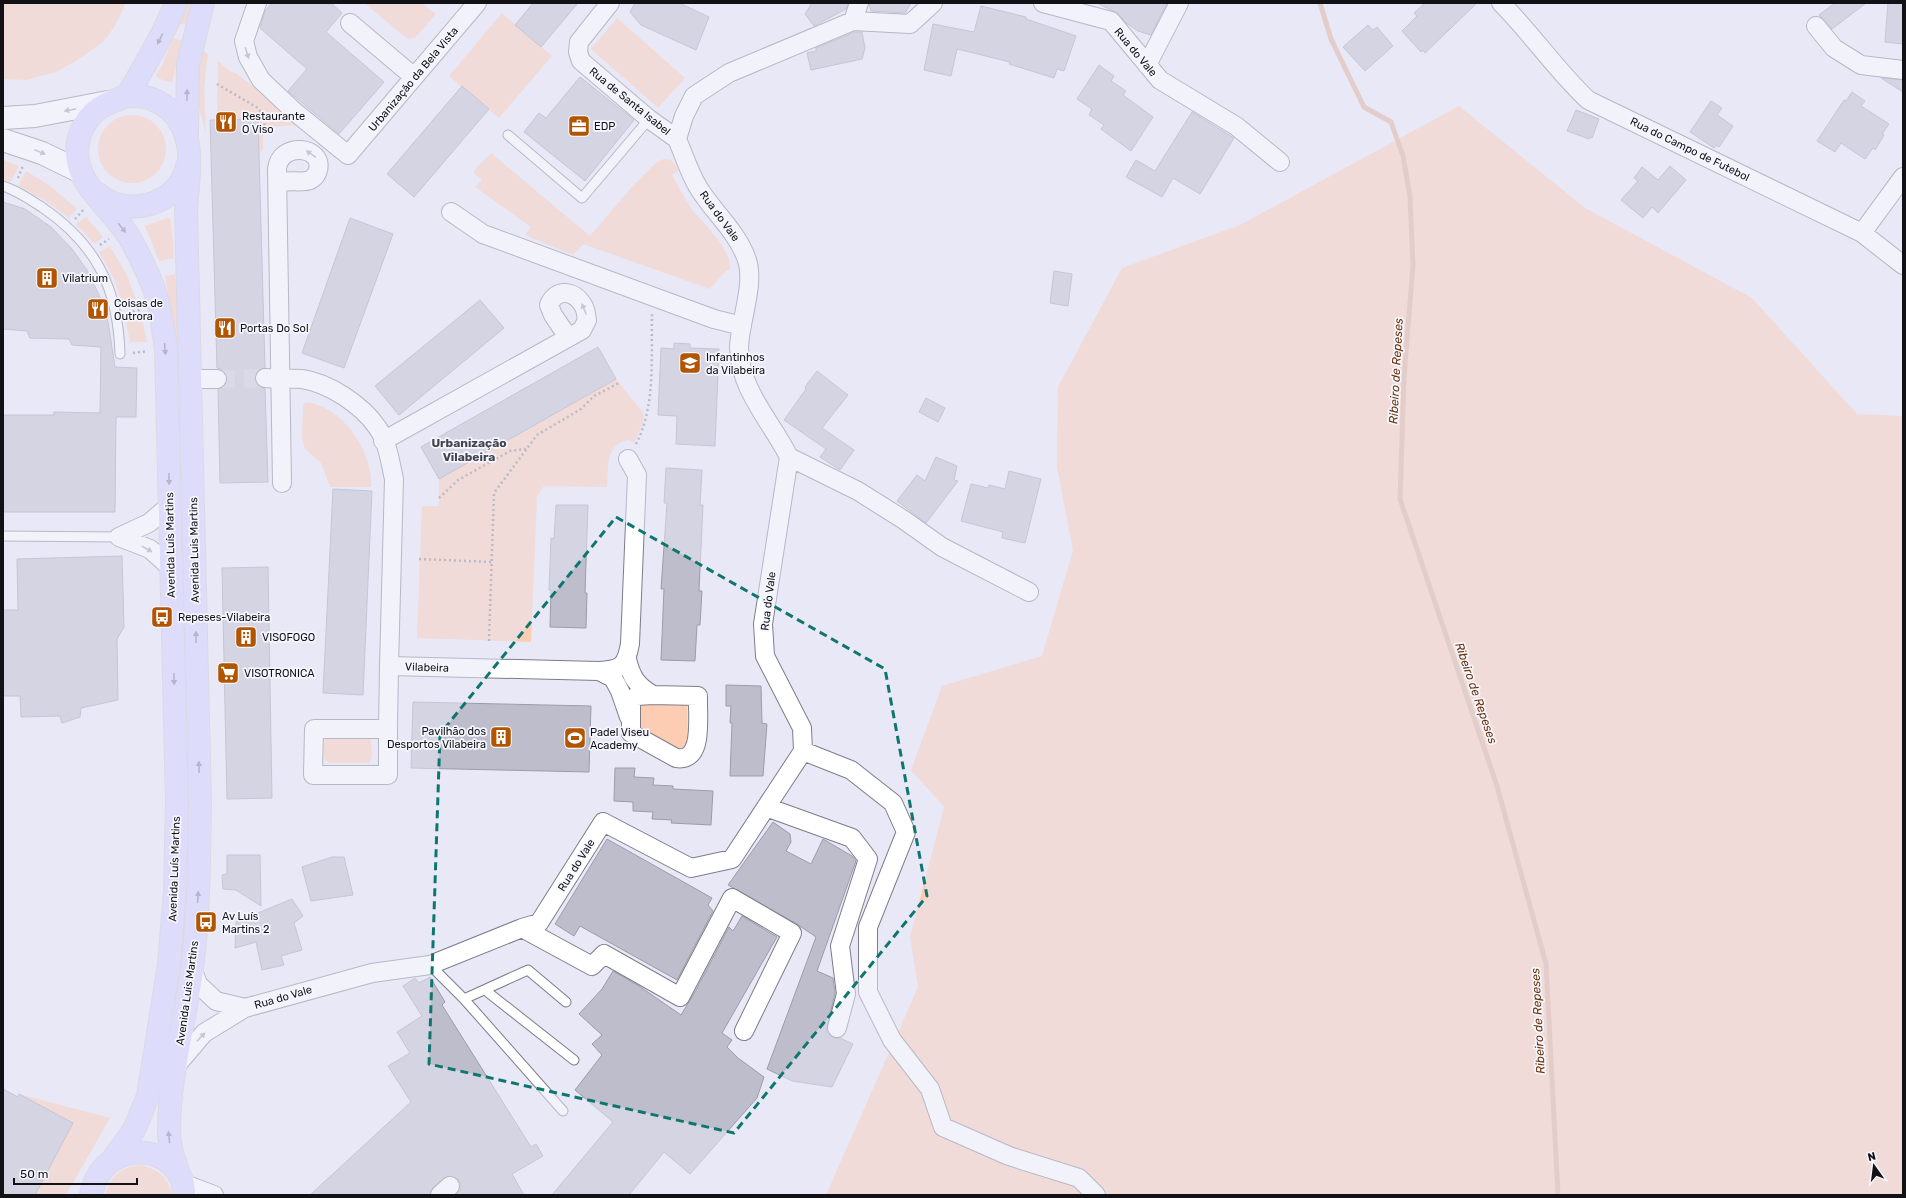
<svg xmlns="http://www.w3.org/2000/svg" width="1906" height="1198" font-family="Rubik,sans-serif">
	<style>
		.green { fill: #fccdb2 }
		.lines { fill: none; stroke-linecap: round; stroke-linejoin: round }
		.stream { stroke: #dbad93; stroke-width: 5 }
		.building { fill: #bdbdcb; stroke: #9c9caa }
		.street-tunnel { stroke: #c8c8d5; stroke-width: 18; stroke-dasharray: 18 9; stroke-linecap: butt }
		.lane-casing { stroke: #7d7d8a; stroke-width: 11 }
		.street-casing { stroke: #7d7d8a; stroke-width: 20 }
		.secondary-casing { stroke: #7d7d8a; stroke-width: 24 }
		.primary-casing { stroke: #cbcbcc; stroke-width: 24 }
		.path { stroke: #83838d; stroke-width: 2.5; stroke-dasharray: 2 3; stroke-linecap: butt }
		.lane { stroke: #fff; stroke-width: 9 }
		.street { stroke: #fff; stroke-width: 18 }
		.secondary { stroke: #fff; stroke-width: 22 }
		.primary { stroke: #d1cefd; stroke-width: 22 }
		.oneway { fill: #7b7995 }
		.oneway2 { fill: #a0a0a2 }
		.marked { fill: none; stroke: #0f766e; stroke-width: 3; stroke-dasharray: 8 5; stroke-linejoin: round }
		.labels { text-anchor: middle; stroke-width: 3.5; stroke-linejoin: round; paint-order: stroke }
		.street-label { font-size: 11px; fill: #121216; stroke: #f6f6ff }
		.poi-label { font-size: 11px; fill: #121216; stroke: #f6f6ff; text-anchor: start }
		.water-label { font-size: 12px; font-style: italic; fill: #6b3308; stroke: #f6f6ff }
		.neighbourhood-label { font-size: 12px; font-weight: bold; fill: #44444f; stroke: #f6f6ff }
	</style>
	<rect width="100%" height="100%" fill="#e8e8f7"/>
	<path class="green" d="M3,3H126L115,26L103,42L79,59L56,72L26,80L3,79Z
		M185,3H193L186,25L177,23Z
		M364,3H422L436,14L415,38L408,39Z
		M502,13L552,56L499,118L449,76Z
		M617,18L685,78L658,108L591,49Z
		M173,38L182,41L173,79L172,82C166,82 158,79 156,75L162,65Z
		M200,48L208,54L204,89L206,133L199,108L197,89Z
		M218,61L231,72L236,73L301,125L263,127V149L259,154L258,119L217,120Z
		M1459,106L1585,208L1752,298L1857,414L1903,416V1195H826L918,987L910,937L944,807L911,770L942,686L1042,656L1073,550L1057,467L1058,387L1122,268L1240,225Z
		M98 149a34 34 0 1 1 68 0a34 34 0 1 1-68 0Z
		M491,153L590,236L632,187L657,162L664,159L671,160L676,166L678,171L672,175C679,187 686,201 694,212C708,229 731,247 730,271L727,270L710,289L583,244L573,255L525,235L531,227L475,187L482,180L473,172Z
		M3,160L19,166L11,182L3,179Z
		M26,171L49,185L77,209L69,218L46,201L18,186Z
		M86,217L103,237L94,244L76,224Z
		M167,218L170,219L171,221L174,258L159,261L145,226Z
		M110,246L127,275L138,306L124,309L114,279L99,252Z
		M175,274L178,303L185,585H180L174,338L170,304L165,276Z
		M141,314L147,342H130L125,317Z
		M616,379L644,414L642,426L634,443L629,440C604,445 609,466 607,487L544,486L537,496L531,642L417,638L422,506H439V479Z
		M306,402C343,407 373,451 371,487H330L321,463L305,449L302,437L303,405Z
		M185,601C187,694 193,788 189,880C187,949 174,1017 163,1085L158,1083L180,602Z
		M637,702L687,704L688,741C686,747 684,749 678,748L638,727Z
		M329,737H367L371,740L372,757L369,763H329L324,758V741Z
		M19,1094L110,1118L66,1195H35L73,1123Z
		M142,1165C158,1170 169,1178 172,1195H105C110,1175 123,1166 142,1165Z"/>
	<g class="lines">
		<path class="stream" d="M1320,3L1331,39L1364,107L1391,122L1403,156L1410,197L1413,265L1404,377L1400,499L1497,786L1546,964L1558,1195"/>
	</g>
	<path class="building" d="M272,3H331L342,13L326,32L384,82L339,134L288,91L307,69L260,28L265,11Z
		M533,3H578L541,47L515,25Z
		M635,3H679L709,17L696,50L641,25L630,12Z
		M812,3H848L846,9L814,26L805,14Z
		M869,3H911L905,13L871,11Z
		M1097,3H1167L1151,35L1138,31L1126,23L1119,14Z
		M1425,3H1477L1425,53L1423,50L1421,52L1402,31L1417,16L1414,13Z
		M1835,3H1866L1832,29L1819,15Z
		M1888,3H1903V44L1885,42Z
		M981,6L1026,17V19L1076,36L1064,71L1057,69L1054,78L1009,64L1010,62L957,49L951,76L924,70L933,24L974,32Z
		M1368,25L1373,30L1377,27L1393,46L1365,71L1343,47Z
		M855,32H862L865,48L862,59L811,70L807,53L816,51V48Z
		M1099,65L1114,76L1111,81L1126,91L1123,95L1153,117L1131,151L1101,129L1104,125L1089,115L1092,109L1077,99Z
		M580,77L634,120L585,181L524,132L539,113L546,118Z
		M1881,78L1903,80V92Z
		M462,86L489,109L414,197L387,174Z
		M1852,92L1865,101L1861,106L1889,124L1882,134L1884,135L1875,150L1873,148L1865,159L1841,143L1835,152L1817,141L1844,100L1846,101Z
		M1711,101L1722,108L1717,115L1733,126L1719,147L1716,145L1714,148L1690,132Z
		M1576,110L1599,119L1592,138L1589,137V139L1567,131Z
		M1192,112L1234,138L1200,194L1173,178L1162,197L1126,177L1136,160L1155,171Z
		M258,119L265,368L257,372L255,378L259,386L265,389L268,482L220,483L218,389L226,385L227,379L223,370L217,368L210,120Z
		M1670,166L1686,180L1658,213L1652,207L1643,218L1621,200L1638,181L1634,178L1642,167L1658,180Z
		M3,202L25,209L51,227L72,249L87,270L100,297L108,322L115,367L137,368L136,417H116L115,512H3V415H54V412L100,413L101,347L72,345L69,339L30,338L27,331L3,329Z
		M350,218L393,234L344,368L302,353Z
		M1054,271L1072,274L1068,306L1050,303Z
		M480,300L504,328L399,415L375,386Z
		M674,343L690,344V348L719,349L715,446L676,444L677,416L658,415L661,348L674,349Z
		M598,347L616,379L439,479L421,447Z
		M817,371L848,395L822,428L854,450L840,470L820,457L826,449L784,420L806,389L805,387Z
		M926,398L945,408L938,422L919,412Z
		M936,457L957,466L954,480L958,481L926,523L897,501L917,475L925,481Z
		M666,468L702,470L700,505H703L699,591H702L700,625H697L695,661L661,660L664,589H661L667,503H664Z
		M1009,471L1041,479L1025,543L1002,538L1003,532L961,521L971,484L988,488L989,485L1005,489Z
		M333,489L372,491L363,695L323,693Z
		M556,505H588L585,593H587L586,628L550,627L551,590H549L551,538L554,539Z
		M122,556L124,627L117,639L118,700L81,708L80,717L62,723L60,716L21,717L20,696H3V610H18L17,559Z
		M268,567L272,798L227,799L222,568Z
		M726,685L761,686L762,723L767,724L763,776H730L732,723H730L731,706H726Z
		M413,702L591,706L589,772L411,768Z
		M615,768H635L634,777L654,778L653,785L673,786V789L713,791L711,825L671,823L672,820L652,819L653,812L633,811V802L614,801Z
		M773,822L790,834L791,842L786,851L811,864L823,839L852,856L856,861L817,971L833,978L835,993L826,1032L834,1038H840L853,1044L832,1087L792,1081L767,1069L816,937L797,924L728,885Z
		M607,839L712,898L708,905L713,911L677,980L580,926L574,936L555,924Z
		M227,855H260L261,906L236,890L223,889L222,875L227,874Z
		M332,857H344L353,895L311,901L302,867Z
		M292,899L303,916L294,923L302,950L281,956L284,965L262,970L256,942L235,948L236,922Z
		M742,916L777,937L722,1033L732,1040L727,1047L738,1058L764,1077L757,1098L690,1174L664,1152L629,1195H552L613,1122L575,1090L602,1055L592,1044L602,1035L579,1014L602,989L613,971L639,986L681,1015L696,990L729,927L733,931Z
		M430,977L445,1002L442,1005L531,1147L536,1144L543,1156L512,1174L524,1195H456L460,1190V1183L458,1179L448,1176L433,1187L430,1195H310L411,1102L388,1066L410,1053L397,1032L422,1016L403,986L415,978L419,983Z
		M3,1089L18,1097L19,1094L73,1123L35,1195H3Z"/>
	<g class="lines">
		<path class="street-tunnel" d="M217,379L265,378"/>
		<g class="lane-casing">
			<path id="lane" d="M508,135L582,198L649,119
				M3,186C18,191 31,200 43,208C97,245 118,289 120,354
				M3,536L119,537
				M430,965L464,999L528,970L566,1002
				M485,990L574,1060
				M464,999L563,1111"/>
		</g>
		<g class="street-casing">
			<path id="street" d="M257,3L244,41L248,57L261,80L295,112L348,155L477,3
				M610,3L579,42L578,52L581,61L649,119L677,139
				M1043,3L1111,21L1160,80L1236,126L1280,162
				M1501,3C1532,34 1556,70 1588,100L1862,233L1903,265
				M853,21L859,3
				M350,23L414,77
				M1816,26L1834,48L1861,65L1903,70
				M1147,65L1179,3
				M278,186L282,182C291,180 303,183 310,180C314,178 317,174 318,170C324,146 280,141 277,169L282,483
				M451,212L483,234L714,319L742,326
				M1862,233L1903,177
				M265,378C277,379 290,378 302,379C329,383 362,405 377,427C388,442 390,462 394,479L389,666L599,671C621,670 626,666 630,644L637,475L628,459
				M190,379H217
				M383,441L582,330L587,320C586,316 586,309 583,305C574,290 556,288 549,305L553,315L568,337
				M789,457L858,491L904,520L942,547L1029,592
				M119,537L150,549L171,568
				M119,537L149,523L169,506
				M627,659C631,677 637,686 653,695
				M599,671L613,678L620,691L629,717
				M653,695L698,696C697,715 705,763 676,758L631,733V701L636,696Z
				M388,729V775H313L314,729H388L389,666
				M803,751L851,770L893,803L906,832L868,927V992L892,1040L930,1089L943,1127L1009,1156L1079,1178L1096,1195
				M766,807L852,838L868,859L840,946L846,994L837,1028
				M522,928L592,966L604,954L680,997L732,898L792,933L744,1031
				M245,1008L372,973L430,965L522,928L539,923L603,822L691,868L732,859L803,751L802,728L765,656L763,624L789,457C771,421 739,389 739,347C740,321 755,284 747,260C737,231 713,212 698,187C689,172 684,155 677,139L684,116L694,96L729,73L853,21L910,24L933,3
				M176,1066L204,1033L245,1008L216,1001L198,984L192,968
				M182,1183L214,1195
				M440,1195L450,1186"/>
		</g>
		<g class="secondary-casing">
			<path id="secondary" d="M3,118L35,116L108,102
				M3,140L42,153L81,172"/>
		</g>
		<g class="primary-casing">
			<path id="primary" d="M127,96C133,96 140,96 145,97C154,99 163,104 170,110C198,136 188,175 186,210L200,802C199,857 199,913 192,969C185,1022 169,1076 169,1131C169,1146 174,1160 179,1175
				M187,133L188,65L203,3
				M98,194C127,219 179,205 187,166
				M112,1160L134,1130L148,1096L169,965L175,891L177,802L166,349C164,335 162,321 159,307C154,283 142,261 131,240C111,204 63,179 81,132C89,110 106,103 127,96C145,65 163,36 176,3
				M91,1195C103,1133 185,1144 184,1195"/>
		</g>
		<path class="path" d="M217,84L258,108L264,117L265,127
			M18,178L23,166
			M75,219L84,209
			M100,245L109,239
			M128,313L140,310
			M133,353L148,351
			M636,444C656,406 651,356 652,314
			M439,498L458,480L510,451L526,449
			M419,559L492,562
			M489,641L494,493L537,435L581,409L594,396L619,383"/>
		<use href="#lane" class="lane"/>
		<use href="#street" class="street"/>
		<use href="#secondary" class="secondary"/>
		<use href="#primary" class="primary"/>
	</g>
	<defs><path id="oneway-solid" d="M-6-.8H1V-3.2L6.5 0L1 3.2V.8H-6Z"/></defs>
	<g class="oneway">
		<use href="#oneway-solid" transform="translate(160 39) rotate(117)"/>
		<use href="#oneway-solid" transform="translate(187 95) rotate(-89)"/>
		<use href="#oneway-solid" transform="translate(122 228) rotate(51)"/>
		<use href="#oneway-solid" transform="translate(165 349) rotate(85)"/>
		<use href="#oneway-solid" transform="translate(169 479) rotate(89)"/>
		<use href="#oneway-solid" transform="translate(196 637) rotate(-91)"/>
		<use href="#oneway-solid" transform="translate(174 679) rotate(89)"/>
		<use href="#oneway-solid" transform="translate(199 767) rotate(-91)"/>
		<use href="#oneway-solid" transform="translate(198 897) rotate(-86)"/>
		<use href="#oneway-solid" transform="translate(169 1137) rotate(-96)"/>
	</g>
	<g class="oneway2">
		<use href="#oneway-solid" transform="translate(247 53) rotate(73)"/>
		<use href="#oneway-solid" transform="translate(70 110) rotate(169)"/>
		<use href="#oneway-solid" transform="translate(40 152) rotate(22)"/>
		<use href="#oneway-solid" transform="translate(311 154) rotate(-146)"/>
		<use href="#oneway-solid" transform="translate(584 309) rotate(-112)"/>
		<use href="#oneway-solid" transform="translate(147 549) rotate(29)"/>
		<use href="#oneway-solid" transform="translate(201 1037) rotate(-47)"/>
	</g>
	<path d="M0 0H1906V1198H0ZM616,517L885,669L927,896L734,1133L429,1064L440,734Z" fill="#e8e8f7" fill-opacity=".55" fill-rule="evenodd"/>
	<path class="marked" d="M616,517L885,669L927,896L734,1133L429,1064L440,734Z"/>
	<defs>
		<g id="restaurant-square" transform="scale(1.15)"><rect x="-9" y="-9" width="18" height="18" rx="4" fill="#b25501" stroke="#f6f6ff"/><path d="M-5-6h1v4h1v-4h1v4h1v-4h1v5L-1.5 .5V6h-2V.5L-5-1ZM5-6V6H3V1.5H1.5Q1.5-4 5-6Z" fill="#fff"/></g>
		<g id="office-square" transform="scale(1.15)"><rect x="-9" y="-9" width="18" height="18" rx="4" fill="#b25501" stroke="#f6f6ff"/><path d="M-6-3h4V-5.5h4V-3h4V5H-6ZM-1-4.5V-3h2v-1.5ZM-6 0V1H6V0Z" fill="#fff"/></g>
		<g id="building-square" transform="scale(1.15)"><rect x="-9" y="-9" width="18" height="18" rx="4" fill="#b25501" stroke="#f6f6ff"/><path d="M-4-6H4V6H1V3H-1V6H-4ZM-2.5-4.3h1.7v1.8h-1.7ZM.8-4.3h1.7v1.8H.8ZM-2.5-1h1.7V.8h-1.7ZM.8-1h1.7V.8H.8Z" fill="#fff"/></g>
		<g id="school-square" transform="scale(1.15)"><rect x="-9" y="-9" width="18" height="18" rx="4" fill="#b25501" stroke="#f6f6ff"/><path d="M0-5L7-2L0 1L-7-2ZM-4 1L0 2.5L4 1V4Q0 6-4 4Z" fill="#fff"/></g>
		<g id="bus-square" transform="scale(1.15)"><rect x="-9" y="-9" width="18" height="18" rx="4" fill="#b25501" stroke="#f6f6ff"/><path d="M-5-6H5V4H4V6H2V4H-2V6H-4V4H-5ZM-3.5-4V0h7V-4ZM-3.5 1.2v1.5H-2V1.2ZM2 1.2v1.5H3.5V1.2Z" fill="#fff"/></g>
		<g id="supermarket-square" transform="scale(1.15)"><rect x="-9" y="-9" width="18" height="18" rx="4" fill="#b25501" stroke="#f6f6ff"/><path d="M-6-5.5h2.5l.6 2H6L4.5 2H-2.5L-4.4-4H-6ZM-1.5 3.2a1.3 1.3 0 1 0 .1 0ZM3 3.2a1.3 1.3 0 1 0 .1 0Z" fill="#fff"/></g>
		<g id="stadium-square" transform="scale(1.15)"><rect x="-9" y="-9" width="18" height="18" rx="4" fill="#b25501" stroke="#f6f6ff"/><path d="M0-5a6.5 5 0 1 0 0 10a6.5 5 0 1 0 0-10ZM-3.5-1.8h7v3.6h-7Z" fill="#fff"/></g>
	</defs>
	<g fill-rule="evenodd">
		<use href="#restaurant-square" x="226" y="122"/>
		<use href="#office-square" x="579" y="126"/>
		<use href="#building-square" x="47" y="278"/>
		<use href="#restaurant-square" x="98" y="309"/>
		<use href="#restaurant-square" x="225" y="328"/>
		<use href="#school-square" x="690" y="363"/>
		<use href="#bus-square" x="162" y="617"/>
		<use href="#building-square" x="246" y="637"/>
		<use href="#supermarket-square" x="228" y="673"/>
		<use href="#building-square" x="501" y="737"/>
		<use href="#stadium-square" x="575" y="738"/>
		<use href="#bus-square" x="206" y="922"/>
	</g>
	<g class="labels">
		<g class="street-label">
			<text transform="translate(1136 52) rotate(50)" y="4">Rua do Vale</text>
			<text transform="translate(413 79) rotate(-50)" y="4">Urbanização da Bela Vista</text>
			<text transform="translate(630 101) rotate(39)" y="4">Rua de Santa Isabel</text>
			<text transform="translate(1690 149) rotate(26)" y="4">Rua do Campo de Futebol</text>
			<text transform="translate(720 216) rotate(54)" y="4">Rua do Vale</text>
			<text transform="translate(170 545) rotate(-91)" y="4">Avenida Luís Martins</text>
			<text transform="translate(194 550) rotate(-91)" y="4">Avenida Luis Martins</text>
			<text transform="translate(768 601) rotate(-83)" y="4">Rua do Vale</text>
			<text transform="translate(427 667) rotate(2)" y="4">Vilabeira</text>
			<text transform="translate(576 865) rotate(-58)" y="4">Rua do Vale</text>
			<text transform="translate(174 869) rotate(-88)" y="4">Avenida Luís Martins</text>
			<text transform="translate(187 993) rotate(-82)" y="4">Avenida Luis Martins</text>
			<text transform="translate(283 997) rotate(-16)" y="4">Rua do Vale</text>
		</g>
		<g class="poi-label">
			<text x="242" y="120">Restaurante<tspan x="242" dy="13">O Viso</tspan></text>
			<text x="594" y="130">EDP</text>
			<text x="62" y="282">Vilatrium</text>
			<text x="114" y="307">Coisas de<tspan x="114" dy="13">Outrora</tspan></text>
			<text x="240" y="332">Portas Do Sol</text>
			<text x="706" y="361">Infantinhos<tspan x="706" dy="13">da Vilabeira</tspan></text>
			<text x="178" y="621">Repeses-Vilabeira</text>
			<text x="262" y="641">VISOFOGO</text>
			<text x="244" y="677">VISOTRONICA</text>
			<text x="486" y="735" text-anchor="end">Pavilhão dos<tspan x="486" dy="13">Desportos Vilabeira</tspan></text>
			<text x="590" y="736">Padel Viseu<tspan x="590" dy="13">Academy</tspan></text>
			<text x="222" y="920">Av Luís<tspan x="222" dy="13">Martins 2</tspan></text>
		</g>
		<g class="water-label">
			<text transform="translate(1396 371) rotate(-87)" y="4">Ribeiro de Repeses</text>
			<text transform="translate(1476 693) rotate(71)" y="4">Ribeiro de Repeses</text>
			<text transform="translate(1538 1021) rotate(-93)" y="4">Ribeiro de Repeses</text>
		</g>
		<g class="neighbourhood-label">
			<text x="469" y="447">Urbanização<tspan x="469" dy="14">Vilabeira</tspan></text>
		</g>
	</g>
	<rect width="1906" height="1198" fill="none" stroke="#121216" stroke-width="8"/>
	<g transform="translate(1874 1166) rotate(346)" stroke="#f6f6ff" stroke-width="3" paint-order="stroke">
	<path d="M0-3L7 15L0 10L-7 15Z" fill="#121216"/>
	<text y="-6" font-size="11" font-weight="bold" text-anchor="middle" fill="#121216">N</text>
	</g>
	<path d="M14 1178v6h123v-6" fill="none" stroke="#121216" stroke-width="2"/>
	<text x="20" y="1178" font-size="12" fill="#121216" stroke="#f6f6ff" stroke-width="3" paint-order="stroke">50 m</text>
</svg>
